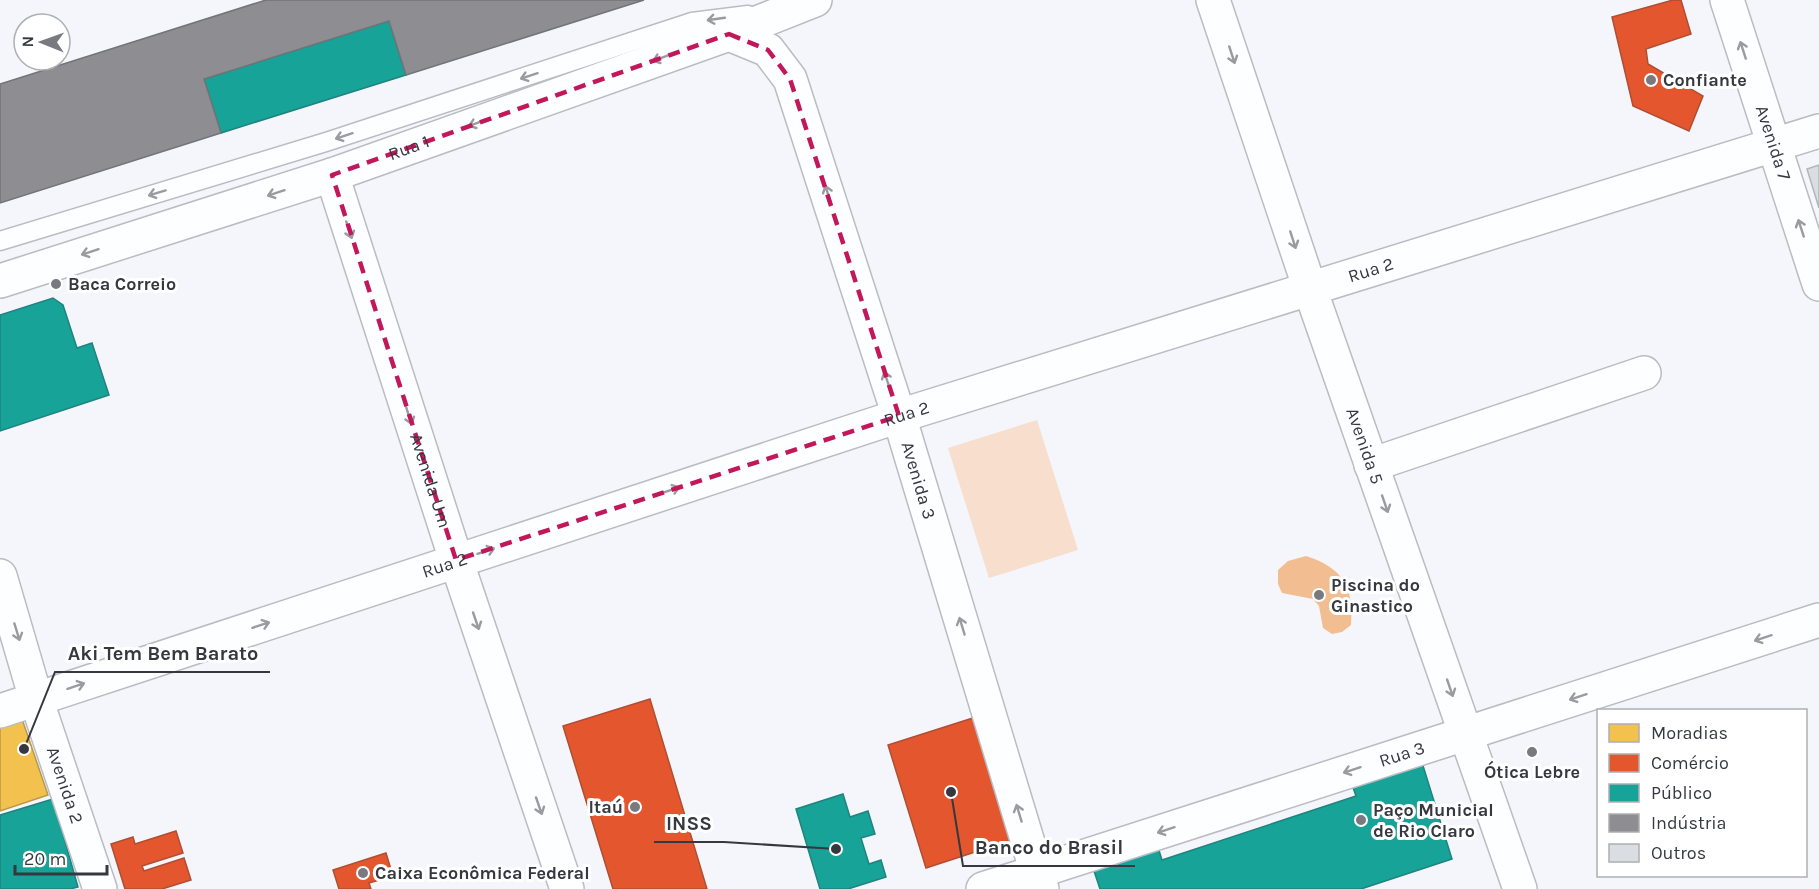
<svg xmlns="http://www.w3.org/2000/svg" width="1819" height="889" font-family="Karla,sans-serif">
	<style>
		.green { fill: #f7decd }
		.water { fill: #f3bd92 }
		.homes { fill: #f2c14e; stroke: #b99849; stroke-width: 1.5 }
		.shops { fill: #e4572e; stroke: #b04e33; stroke-width: 1.5 }
		.public { fill: #17a398; stroke: #20837d; stroke-width: 1.5 }
		.industry { fill: #8d8d92; stroke: #737479; stroke-width: 1.5 }
		.building { fill: #dadde2; stroke: #b2b5ba; stroke-width: 1.5 }
		.lines { fill: none; stroke-linecap: round; stroke-linejoin: round }
		.lane-casing { stroke: #babcc2; stroke-width: 21 }
		.street-casing { stroke: #babcc2; stroke-width: 36 }
		.secondary-casing { stroke: #babcc2; stroke-width: 36 }
		.lane { stroke: #fdfeff; stroke-width: 18 }
		.street { stroke: #fdfeff; stroke-width: 33 }
		.secondary { stroke: #fdfeff; stroke-width: 33 }
		.oneway { stroke: #999b9e }
		.marked { fill: none; stroke: #c2185b; stroke-width: 4.5; stroke-dasharray: 12 8; stroke-linejoin: round }
		.poi-dot { fill: #787a80; stroke: #fff; stroke-width: 2 }
		.labels { text-anchor: middle; stroke-width: 6; stroke-linejoin: round; paint-order: stroke }
		.poi-label { font-size: 18px; font-weight: bold; fill: #35383e; stroke: #fff; text-anchor: start }
		.street-label { font-size: 18px; fill: #35383e; stroke: #fff }
		.leader { fill: none; stroke: #35383e; stroke-width: 2 }
		.callout-dot { fill: #35383e; stroke: #fff; stroke-width: 2 }
		.callout-label { font-size: 20px; text-anchor: middle; font-weight: bold; fill: #35383e; stroke: #fff; stroke-width: 6; stroke-linejoin: round; paint-order: stroke }
	</style>
	<rect width="100%" height="100%" fill="#f4f6fc"/>
	<path class="green" d="M1037,420L1078,550L989,578L948,448Z"/>
	<path class="water" d="M1306,556C1343,568 1354,587 1351,625L1342,632L1332,634L1323,628L1319,606L1313,599L1282,593L1278,584V570L1288,561Z"/>
	<path class="homes" d="M21,716L48,795L0,811V723Z"/>
	<path class="shops" d="M1673,0H1681L1691,34L1646,49L1648,64L1703,96L1689,131L1633,106L1612,17Z
		M650,699L707,889H613L563,726Z
		M976,717L1015,839L926,868L888,745Z
		M176,831L183,853L142,866L144,871L184,858L191,880L162,889H125L111,844L133,837L135,844Z
		M386,853L393,876L369,883L371,889H339L333,870Z"/>
	<path class="public" d="M389,21L406,75L221,133L204,79Z
		M53,298L63,305L77,348L92,343L109,395L0,431V315Z
		M1420,756L1452,859L1361,889H1100L1092,865L1157,844L1162,860L1356,796L1350,779Z
		M843,794L850,817L868,811L875,834L861,838L869,864L881,860L886,877L848,889H820L796,809Z
		M53,799L78,887L70,889H0V815Z"/>
	<path class="industry" d="M266,0H644L406,75L389,21L204,79L221,133L0,203V84Z"/>
	<path class="building" d="M1819,165V208L1807,169Z"/>
	<g class="lines">
		<g class="lane-casing">
			<path id="lane" d="M0,241L326,142L692,22L748,15"/>
		</g>
		<g class="street-casing">
			<g id="street">
				<path id="s1" d="M729,34L768,50L790,79L899,416L1042,889"/>
				<path id="s2" d="M332,175L456,560L567,889"/>
				<path d="M1371,465L1644,373"/>
				<path id="s3" d="M0,576L36,699L100,889"/>
				<path id="s4" d="M0,711L899,416L1819,131"/>
			</g>
		</g>
		<g class="secondary-casing">
			<g id="secondary">
				<path id="s5" d="M1213,0L1310,289L1520,889"/>
				<path id="s6" d="M1727,0L1819,284"/>
				<path id="s7" d="M0,281L332,175L729,34L815,0"/>
				<path id="s8" d="M983,889L1819,620"/>
			</g>
		</g>
		<use href="#lane" class="lane"/>
		<use href="#street" class="street"/>
		<use href="#secondary" class="secondary"/>
	</g>
	<defs><path id="oneway-shaft" d="M-6 0H5M1.5-3L5.5 0L1.5 3" fill="none" stroke-width="1.6" stroke-linecap="round" stroke-linejoin="round" transform="scale(1.5)"/></defs>
	<g class="oneway">
		<use href="#oneway-shaft" transform="translate(716 19) rotate(172)"/>
		<use href="#oneway-shaft" transform="translate(1743 50) rotate(-108)"/>
		<use href="#oneway-shaft" transform="translate(1232 55) rotate(72)"/>
		<use href="#oneway-shaft" transform="translate(661 58) rotate(160)"/>
		<use href="#oneway-shaft" transform="translate(529 76) rotate(162)"/>
		<use href="#oneway-shaft" transform="translate(477 123) rotate(160)"/>
		<use href="#oneway-shaft" transform="translate(344 136) rotate(162)"/>
		<use href="#oneway-shaft" transform="translate(157 193) rotate(163)"/>
		<use href="#oneway-shaft" transform="translate(276 193) rotate(162)"/>
		<use href="#oneway-shaft" transform="translate(828 194) rotate(-108)"/>
		<use href="#oneway-shaft" transform="translate(1801 228) rotate(-108)"/>
		<use href="#oneway-shaft" transform="translate(349 230) rotate(72)"/>
		<use href="#oneway-shaft" transform="translate(1293 240) rotate(72)"/>
		<use href="#oneway-shaft" transform="translate(90 252) rotate(162)"/>
		<use href="#oneway-shaft" transform="translate(887 380) rotate(-108)"/>
		<use href="#oneway-shaft" transform="translate(409 416) rotate(72)"/>
		<use href="#oneway-shaft" transform="translate(671 490) rotate(-18)"/>
		<use href="#oneway-shaft" transform="translate(1385 504) rotate(71)"/>
		<use href="#oneway-shaft" transform="translate(486 551) rotate(-18)"/>
		<use href="#oneway-shaft" transform="translate(476 621) rotate(71)"/>
		<use href="#oneway-shaft" transform="translate(261 625) rotate(-18)"/>
		<use href="#oneway-shaft" transform="translate(962 626) rotate(-107)"/>
		<use href="#oneway-shaft" transform="translate(17 632) rotate(73)"/>
		<use href="#oneway-shaft" transform="translate(1763 638) rotate(162)"/>
		<use href="#oneway-shaft" transform="translate(76 686) rotate(-18)"/>
		<use href="#oneway-shaft" transform="translate(1450 688) rotate(71)"/>
		<use href="#oneway-shaft" transform="translate(1578 697) rotate(162)"/>
		<use href="#oneway-shaft" transform="translate(1352 770) rotate(162)"/>
		<use href="#oneway-shaft" transform="translate(539 806) rotate(71)"/>
		<use href="#oneway-shaft" transform="translate(1019 813) rotate(-107)"/>
		<use href="#oneway-shaft" transform="translate(1166 830) rotate(162)"/>
	</g>
	<path class="marked" d="M729,34L768,50L790,79L899,416L456,560L332,175Z"/>
	<g class="poi-dot">
		<circle cx="1651" cy="80" r="6"/>
		<circle cx="56" cy="284" r="6"/>
		<circle cx="1319" cy="595" r="6"/>
		<circle cx="1532" cy="752" r="6"/>
		<circle cx="635" cy="807" r="6"/>
		<circle cx="1361" cy="820" r="6"/>
		<circle cx="363" cy="873" r="6"/>
	</g>
	<g class="labels">
		<g class="poi-label">
			<text x="1663" y="86">Confiante</text>
			<text x="68" y="290">Baca Correio</text>
			<text x="1331" y="591">Piscina do<tspan x="1331" dy="21">Ginastico</tspan></text>
			<text x="1532" y="778" text-anchor="middle">Ótica Lebre</text>
			<text x="623" y="813" text-anchor="end">Itaú</text>
			<text x="1373" y="816">Paço Municial<tspan x="1373" dy="21">de Rio Claro</tspan></text>
			<text x="375" y="879">Caixa Econômica Federal</text>
		</g>
		<g class="street-label">
			<text dy="6" stroke="none"><textPath href="#s6" startOffset="150">Avenida 7</textPath></text>
			<text dy="6" stroke="none"><textPath href="#s7" startOffset="430">Rua 1</textPath></text>
			<text dy="6" stroke="none"><textPath href="#s4" startOffset="1440">Rua 2</textPath></text>
			<text dy="6" stroke="none"><textPath href="#s4" startOffset="954">Rua 2</textPath></text>
			<text dy="6" stroke="none"><textPath href="#s5" startOffset="471">Avenida 5</textPath></text>
			<text dy="6" stroke="none"><textPath href="#s1" startOffset="500">Avenida 3</textPath></text>
			<text dy="6" stroke="none"><textPath href="#s2" startOffset="321">Avenida Um</textPath></text>
			<text dy="6" stroke="none"><textPath href="#s4" startOffset="468">Rua 2</textPath></text>
			<text dy="6" stroke="none"><textPath href="#s8" startOffset="440">Rua 3</textPath></text>
			<text dy="6" stroke="none"><textPath href="#s3" startOffset="219">Avenida 2</textPath></text>
		</g>
	</g>
	<path class="leader" d="M24 749L55 672H270M836 849L724 842H654M951 792L963 866H1135"/>
	<g class="callout-dot">
		<circle cx="24" cy="749" r="6"/>
		<circle cx="836" cy="849" r="6"/>
		<circle cx="951" cy="792" r="6"/>
	</g>
	<g class="callout-label">
		<text x="163" y="660">Aki Tem Bem Barato</text>
		<text x="689" y="830">INSS</text>
		<text x="1049" y="854">Banco do Brasil</text>
	</g>
	<rect x="1597" y="709" width="210" height="168" fill="#ffffff" stroke="#aeafb2" stroke-width="1.5"/>
	<rect x="1609" y="724" width="30" height="18" fill="#f2c14e" stroke="#aeafb2" stroke-width="1.5"/>
	<text x="1651" y="739" font-size="18" fill="#35383e">Moradias</text>
	<rect x="1609" y="754" width="30" height="18" fill="#e4572e" stroke="#aeafb2" stroke-width="1.5"/>
	<text x="1651" y="769" font-size="18" fill="#35383e">Comércio</text>
	<rect x="1609" y="784" width="30" height="18" fill="#17a398" stroke="#aeafb2" stroke-width="1.5"/>
	<text x="1651" y="799" font-size="18" fill="#35383e">Público</text>
	<rect x="1609" y="814" width="30" height="18" fill="#8d8d92" stroke="#aeafb2" stroke-width="1.5"/>
	<text x="1651" y="829" font-size="18" fill="#35383e">Indústria</text>
	<rect x="1609" y="844" width="30" height="18" fill="#dadde2" stroke="#aeafb2" stroke-width="1.5"/>
	<text x="1651" y="859" font-size="18" fill="#35383e">Outros</text>
	<g transform="translate(42 42) rotate(271)"><circle r="28" fill="#ffffff" stroke="#aeafb2" stroke-width="1.5"/>
	<path d="M0-4.5L10 22L0 15L-10 22Z" fill="#787a80"/>
	<text y="-9" font-size="16" font-weight="bold" text-anchor="middle" fill="#35383e">N</text>
	</g>
	<path d="M15 865v9h92v-9" fill="none" stroke="#35383e" stroke-width="3"/>
	<text x="24" y="865" font-size="18" fill="#35383e" stroke="#ffffff" stroke-width="4.5" paint-order="stroke">20 m</text>
</svg>
